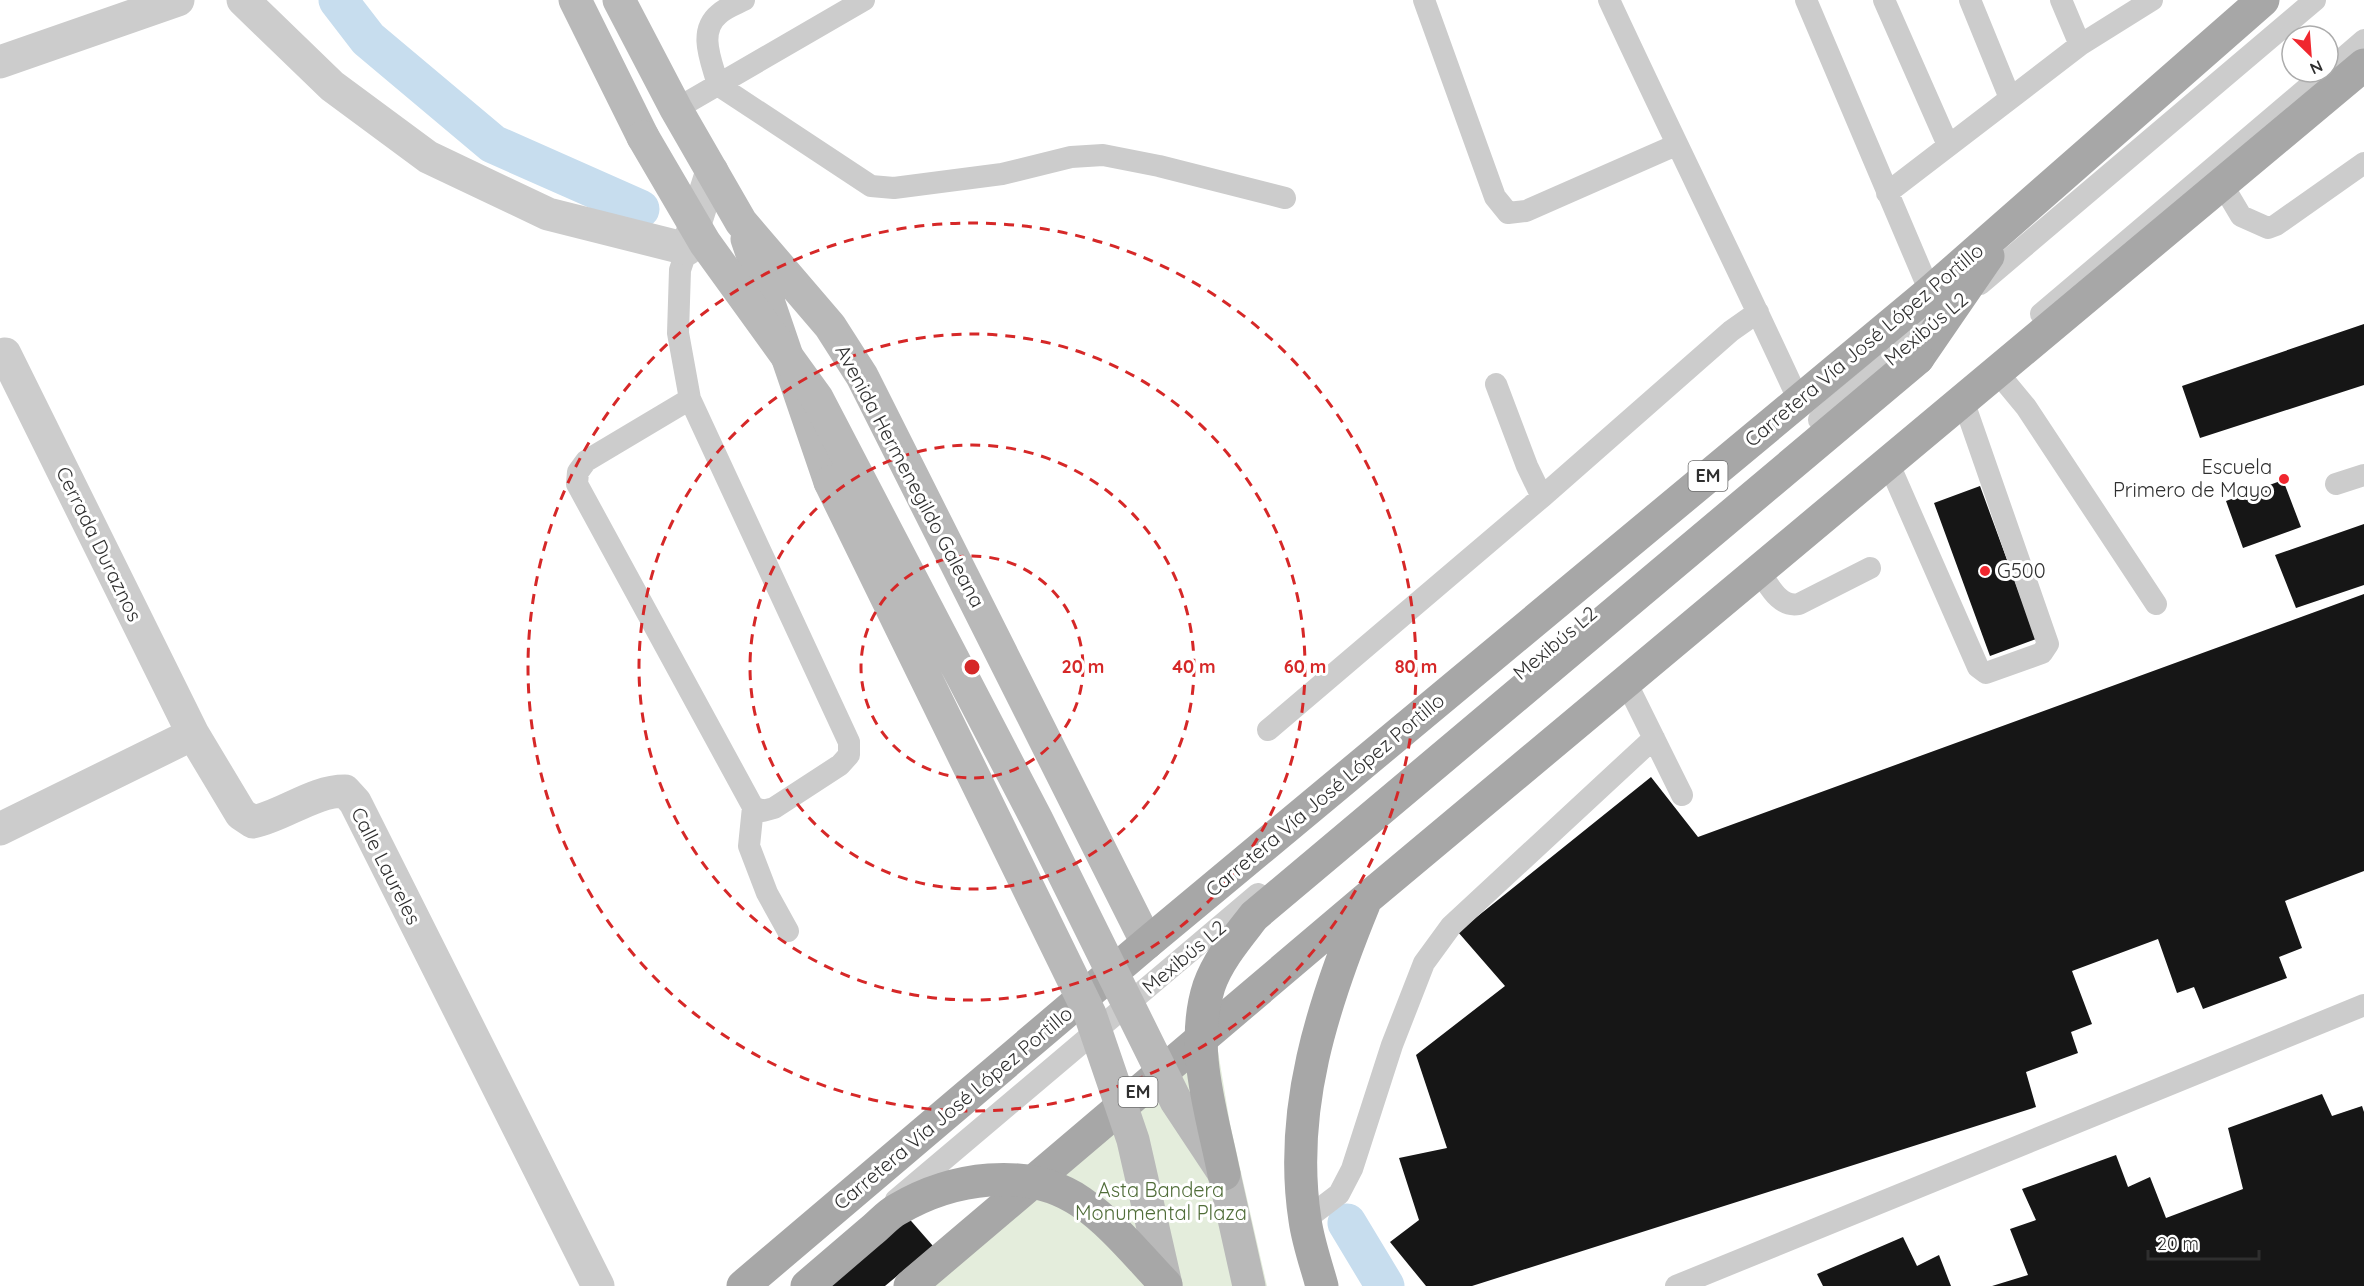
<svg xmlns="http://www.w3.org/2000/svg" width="2364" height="1286" font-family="Quicksand,sans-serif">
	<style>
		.green { fill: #e4eddc }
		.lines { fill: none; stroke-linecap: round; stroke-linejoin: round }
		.canal { stroke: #c7ddee; stroke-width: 39 }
		.building { fill: #161616 }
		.lane { stroke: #ccc; stroke-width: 22 }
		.street { stroke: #ccc; stroke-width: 33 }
		.secondary { stroke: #b9b9b9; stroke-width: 33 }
		.primary { stroke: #a7a7a7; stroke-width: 33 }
		.secondary-bridge { stroke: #b9b9b9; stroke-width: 33 }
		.primary-bridge { stroke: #a7a7a7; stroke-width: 33 }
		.ring { fill: none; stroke: #d62828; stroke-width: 3; stroke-dasharray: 10 8 }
		.poi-dot { fill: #f0272f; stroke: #fff; stroke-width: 2 }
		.labels { text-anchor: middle; stroke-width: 6; stroke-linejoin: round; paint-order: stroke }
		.shield { fill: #fff; stroke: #6d6d6d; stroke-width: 1.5 }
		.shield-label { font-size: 18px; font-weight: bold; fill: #2f2f2f }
		.street-label { font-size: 20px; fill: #2f2f2f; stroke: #fff }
		.poi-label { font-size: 20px; fill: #2f2f2f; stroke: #fff; text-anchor: end }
		.park-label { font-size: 20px; fill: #506d39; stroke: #fff }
		.centre { fill: #d62828; stroke: #fff; stroke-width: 3 }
		.ring-label { font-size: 18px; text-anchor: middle; font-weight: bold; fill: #d62828; stroke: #fff; stroke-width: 6; stroke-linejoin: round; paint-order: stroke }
	</style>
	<rect width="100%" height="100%" fill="#fff"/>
	<path class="green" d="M1217,1045L1230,1124L1267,1286H932Z"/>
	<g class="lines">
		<path class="canal" d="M338,0L368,39L493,144L640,209
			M1347,1223L1385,1286"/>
	</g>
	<path class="building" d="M2364,324V385L2200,438L2182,386Z
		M2283,480L2301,527L2243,548L2226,501Z
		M1980,486L2036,639L1990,656L1934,503Z
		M2364,524V585L2296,608L2275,555Z
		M2364,594V871L2285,901L2302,948L2279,957L2287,978L2203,1009L2194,987L2177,993L2158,939L2072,971L2092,1024L2071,1032L2078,1053L2026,1072L2036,1107L1472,1286H1426L1390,1242L1419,1220L1399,1158L1447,1148L1416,1055L1505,986L1458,932L1651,777L1698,837Z
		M2322,1094L2332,1116L2362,1106L2364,1112V1286H1992L2028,1275L2010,1229L2036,1220L2022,1189L2116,1155L2128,1187L2150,1177L2166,1218L2243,1189L2228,1128Z
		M898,1206L933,1246L885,1286H804Z
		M1903,1237L1917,1266L1939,1255L1951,1286H1823L1817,1274Z"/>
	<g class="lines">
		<path class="lane" d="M744,0C736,4 725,8 719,14C697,32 712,62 718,85L871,186L894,188L1002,174L1071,157L1103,155L1159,166L1285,198
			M1424,0L1495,197L1508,213L1526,211L1676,145
			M1609,0C1671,134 1737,266 1799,401
			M1806,0L1930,292
			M1884,0L1948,145
			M1970,0L2010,98
			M2061,0L2080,45
			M2328,71L2364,40
			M676,109L864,0
			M2222,184L2241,216L2268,228L2276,225L2364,163
			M1887,193L2080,45L2152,0
			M687,249L680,270L678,333L690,399L849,742V755L840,765L774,808L763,811L753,807L577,484L578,472L586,461L690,399
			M1980,284L2315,0
			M2041,314L2326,72
			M1997,372L2026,407L2156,604
			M1496,384L1527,466L1542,497
			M1819,420L1929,327
			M1888,462L1978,667L1986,673L2042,653L2048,644L1963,400
			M2336,484L2364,475
			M1759,571C1769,585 1779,608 1799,604L1870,568
			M1626,682L1682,795
			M1268,730L1542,497L1731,331L1758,312
			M753,807L749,846L767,893L788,931
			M896,1200L1258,894
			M1305,1220L1339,1194L1352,1169L1392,1045L1424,963L1451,926L1654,738
			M1676,1286L2364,1005"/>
		<path class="street" d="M243,0L332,86L428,157L548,214L687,249L712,171
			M0,62L178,0
			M5,354L193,734L241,814L253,822C285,815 313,791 345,791L355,802L598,1286
			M0,829L193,734"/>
		<path class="secondary" d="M575,0L643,137
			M619,0L676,109L741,222L830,326L862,376L1147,943
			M747,239L830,482
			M1224,1174L1249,1286"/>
		<path class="primary" d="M1918,358L1988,256
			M743,1286L1147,943L1930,292L2263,0
			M910,1286L1366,899L2364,65
			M1322,1286C1316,1264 1308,1242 1305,1220C1288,1110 1323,1004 1364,904"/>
		<path class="secondary-bridge" d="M643,137L705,243L817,398L1037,820L1176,1101L1223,1172
			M830,482L1090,1014L1133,1140L1166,1285"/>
		<path class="primary-bridge" d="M1224,1174C1212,1113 1189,1047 1209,986C1218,960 1237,938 1254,916L1918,358
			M807,1286C828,1268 849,1250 870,1232C879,1225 888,1214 898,1209C951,1178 1027,1165 1081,1202C1113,1224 1139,1257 1166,1285"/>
	</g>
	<g class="ring">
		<circle cx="972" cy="667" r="111"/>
		<circle cx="972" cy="667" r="222"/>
		<circle cx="972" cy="667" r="333"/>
		<circle cx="972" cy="667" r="444"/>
	</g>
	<g class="poi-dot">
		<circle cx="2284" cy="479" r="6"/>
		<circle cx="1985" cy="571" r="6"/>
	</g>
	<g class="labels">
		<g class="shield">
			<rect x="1688.5" y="461" width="39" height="30" rx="4.5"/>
			<rect x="1118.5" y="1077" width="39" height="30" rx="4.5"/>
		</g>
		<g class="shield-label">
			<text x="1708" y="482">EM</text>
			<text x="1138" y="1098">EM</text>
		</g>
		<g class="street-label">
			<text transform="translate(1926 329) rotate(-40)" y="7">Mexibús L2</text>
			<text transform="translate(1864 345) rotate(-40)" y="7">Carretera Vía José López Portillo</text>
			<text transform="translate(910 476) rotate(62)" y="7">Avenida Hermenegildo Galeana</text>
			<text transform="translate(99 544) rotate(64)" y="7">Cerrada Duraznos</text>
			<text transform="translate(1555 643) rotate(-40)" y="7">Mexibús L2</text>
			<text transform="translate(1325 795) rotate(-40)" y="7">Carretera Vía José López Portillo</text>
			<text transform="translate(386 866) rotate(63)" y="7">Calle Laureles</text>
			<text transform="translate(1184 957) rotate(-40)" y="7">Mexibús L2</text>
			<text transform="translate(953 1108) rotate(-40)" y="7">Carretera Vía José López Portillo</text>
		</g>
		<g class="poi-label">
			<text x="2272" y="474">Escuela<tspan x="2272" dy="23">Primero de Mayo</tspan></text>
			<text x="1997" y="578" text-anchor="start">G500</text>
		</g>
		<g class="park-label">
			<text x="1161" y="1197">Asta Bandera<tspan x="1161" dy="23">Monumental Plaza</tspan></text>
		</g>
	</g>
	<circle cx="972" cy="667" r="9" class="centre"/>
	<g class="ring-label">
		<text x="1083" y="673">20 m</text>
		<text x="1194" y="673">40 m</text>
		<text x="1305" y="673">60 m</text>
		<text x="1416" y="673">80 m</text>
	</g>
	<g transform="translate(2310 54) rotate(155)"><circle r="28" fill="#ffffff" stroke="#acacac" stroke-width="1.5"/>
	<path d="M0-4.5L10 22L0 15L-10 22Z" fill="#f0272f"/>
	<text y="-9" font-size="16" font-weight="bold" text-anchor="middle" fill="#2f2f2f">N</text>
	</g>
	<path d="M2148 1250v9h111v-9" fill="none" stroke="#2f2f2f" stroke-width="3"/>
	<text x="2157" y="1250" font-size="18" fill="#2f2f2f" stroke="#ffffff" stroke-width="4.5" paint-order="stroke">20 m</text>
</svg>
